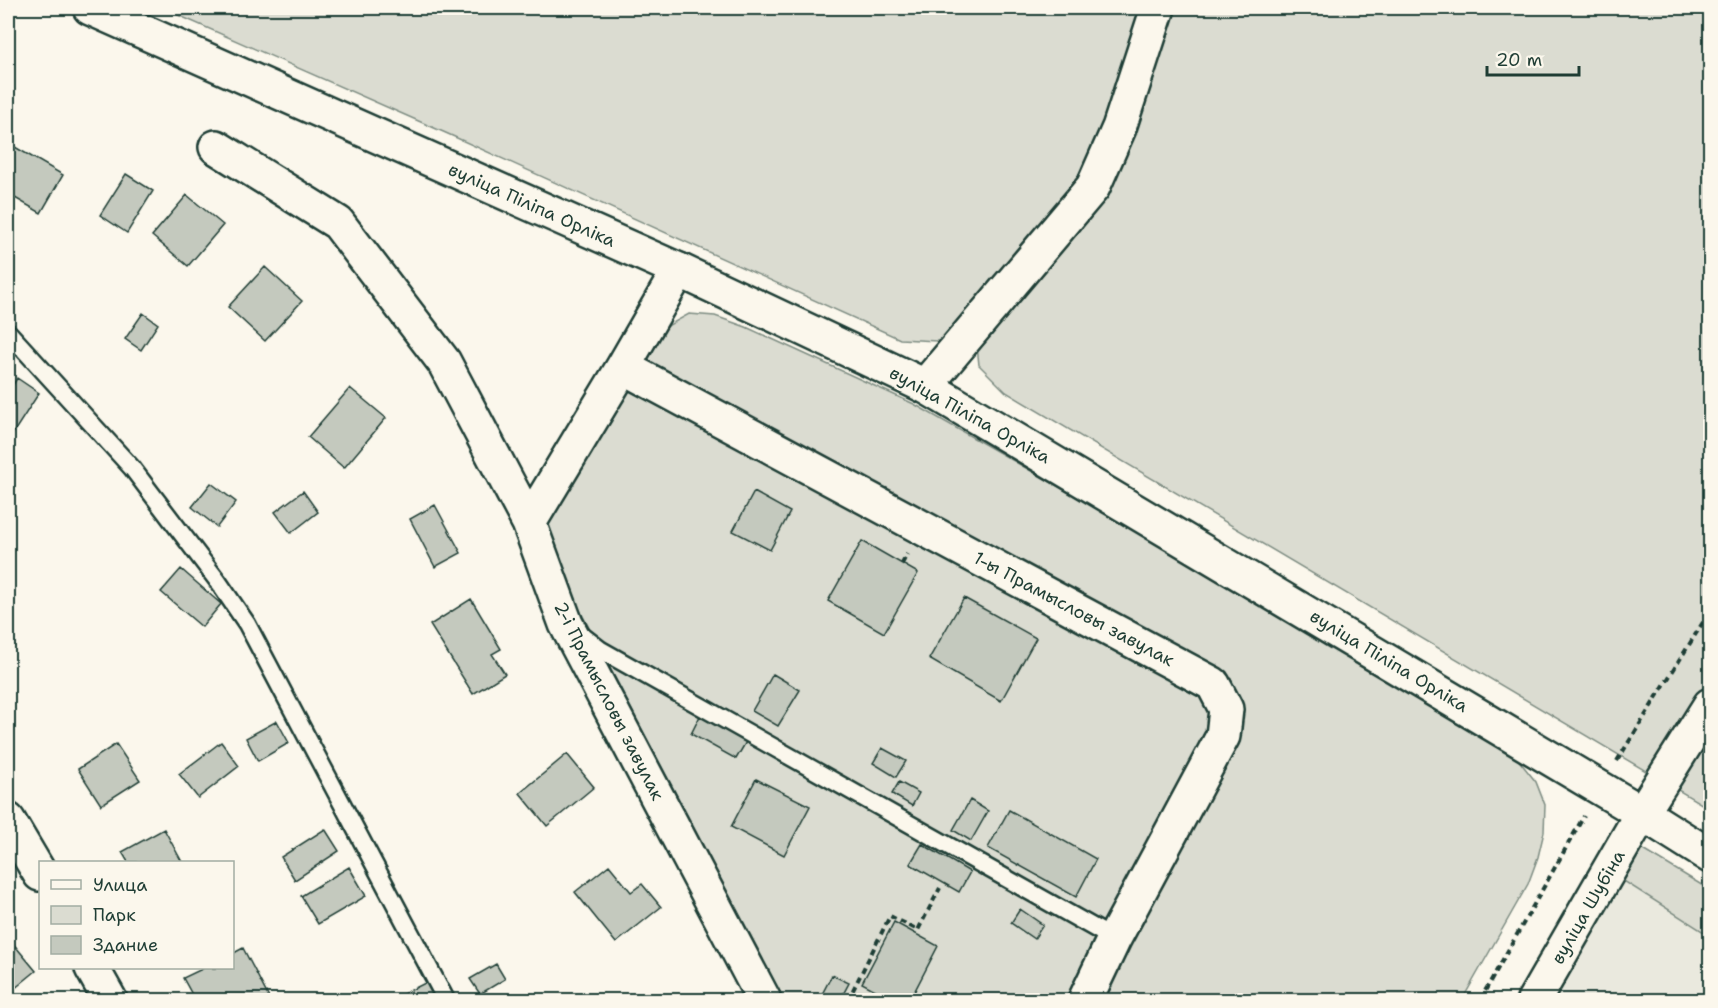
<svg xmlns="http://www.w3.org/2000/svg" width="1718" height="1008" font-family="'Shantell Sans',sans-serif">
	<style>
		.built { fill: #eae9de }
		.green { fill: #dbdcd1; stroke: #7d8c82; stroke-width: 1.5 }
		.building { fill: #c4c9be; stroke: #1f3d34; stroke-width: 1.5 }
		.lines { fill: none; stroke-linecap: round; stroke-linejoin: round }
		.service-casing { stroke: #1f3d34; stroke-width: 21 }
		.minor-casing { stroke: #1f3d34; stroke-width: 38 }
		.tertiary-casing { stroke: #1f3d34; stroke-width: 38 }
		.path { stroke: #1f3d34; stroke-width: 4; stroke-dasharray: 6 4.5; stroke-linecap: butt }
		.service { stroke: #fbf7ec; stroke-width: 16 }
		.minor { stroke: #fbf7ec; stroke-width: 33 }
		.tertiary { stroke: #fbf7ec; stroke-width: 33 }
		.labels { text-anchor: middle; stroke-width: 4.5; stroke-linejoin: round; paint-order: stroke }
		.street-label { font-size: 18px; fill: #1f3d34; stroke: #fbf7ec }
	</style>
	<rect width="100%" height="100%" fill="#fbf7ec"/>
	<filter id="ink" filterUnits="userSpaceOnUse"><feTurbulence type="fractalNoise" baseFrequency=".0167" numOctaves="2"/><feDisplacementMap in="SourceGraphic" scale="12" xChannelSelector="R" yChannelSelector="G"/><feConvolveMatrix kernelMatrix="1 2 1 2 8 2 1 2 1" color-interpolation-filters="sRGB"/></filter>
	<g filter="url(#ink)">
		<path class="built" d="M1608,871L1710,936V1000H1534Z"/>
		<path class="green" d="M162,8H1710V809L1006,392L979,365L975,327L937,341L900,339L448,134Z
			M689,314L715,316L746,327L914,404L1227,583L1517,758L1536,782L1545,805L1544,832L1538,857L1528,884L1462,1000H783L548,549L547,527L556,505L653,342L669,325Z
			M1627,840L1710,890V936L1608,871Z"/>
		<path class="building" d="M8,143L63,175L41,213L8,194Z
			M126,174L153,191L127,233L100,215Z
			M187,195L223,225L188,266L152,236Z
			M265,267L302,301L265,341L228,307Z
			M143,313L158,324L141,350L125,339Z
			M17,378L39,393L8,441V393Z
			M350,388L386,418L344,468L308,437Z
			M211,483L236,502L217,527L192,507Z
			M303,491L318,512L291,533L275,512Z
			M754,492L790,512L770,550L733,531Z
			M435,505L461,553L435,567L410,519Z
			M862,541L918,573L884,633L828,601Z
			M181,569L221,604L202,627L161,592Z
			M964,598L1036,638L1001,701L929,659Z
			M471,599L501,649L492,654L505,674L473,694L430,625Z
			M773,674L800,690L778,726L752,711Z
			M700,716L746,742L736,759L691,734Z
			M277,721L289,743L258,761L246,738Z
			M221,742L239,766L198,798L179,774Z
			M116,744L140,780L101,805L78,769Z
			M882,748L906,761L896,777L873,763Z
			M567,754L594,787L547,826L520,793Z
			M756,779L810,806L784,855L731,827Z
			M899,782L919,793L912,806L892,794Z
			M970,800L988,811L971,841L953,830Z
			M1009,810L1096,859L1076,897L988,848Z
			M164,829L182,862H128L122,852Z
			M325,829L339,851L295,880L281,857Z
			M922,844L970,872L959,892L910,864Z
			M609,865L631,892L642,884L661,907L616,943L575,892Z
			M349,867L366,896L318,924L301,896Z
			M1020,909L1043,925L1034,939L1011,923Z
			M894,922L938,946L910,1000H894L862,983Z
			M11,941L36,971L8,994V944Z
			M243,948L270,1000H195L183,978L204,968H232V954Z
			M496,964L505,979L480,994L470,979Z
			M832,975L849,983L840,1000H819Z
			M427,982L436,1000H406L403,994Z"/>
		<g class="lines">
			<g class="service-casing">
				<path id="service" d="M8,332L132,468L217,580L247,624L446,1000
					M579,633L601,650L1114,939"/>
			</g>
			<g class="minor-casing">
				<path id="minor" d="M216,147L338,223L444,362L529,523L566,624L764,1000
					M623,367L1213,684L1226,709L1223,736L1114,939L1085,1000
					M925,386L1093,187L1119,128L1158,8
					M529,523L623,367L679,270
					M8,820L40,874
					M92,968L110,1000
					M1534,1000L1642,813L1710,856"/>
			</g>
			<g class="tertiary-casing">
				<path id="tertiary" d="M90,8L679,270L925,386L1642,813L1710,705"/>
			</g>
			<path class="path" d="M902,564L907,554
				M1617,761L1710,611
				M848,1000L890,916L918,930L940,888
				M1480,1000L1584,816"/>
			<use href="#service" class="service"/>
			<use href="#minor" class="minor"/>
			<use href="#tertiary" class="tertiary"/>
		</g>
	</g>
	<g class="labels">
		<g class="street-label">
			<text transform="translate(532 205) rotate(24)" y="6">вуліца Піліпа Орліка</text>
			<text transform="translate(970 415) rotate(29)" y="6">вуліца Піліпа Орліка</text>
			<text transform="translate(1074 609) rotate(28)" y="6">1-ы Прамысловы завулак</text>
			<text transform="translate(1389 661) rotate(31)" y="6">вуліца Піліпа Орліка</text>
			<text transform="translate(609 701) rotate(63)" y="6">2-і Прамысловы завулак</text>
			<text transform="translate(1588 907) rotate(-60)" y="6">вуліца Шубіна</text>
		</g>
	</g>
	<rect width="1718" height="1008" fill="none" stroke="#fbf7ec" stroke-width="30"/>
	<rect x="15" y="15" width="1688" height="978" fill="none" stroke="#1f3d34" stroke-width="2" filter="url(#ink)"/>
	<rect x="39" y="861" width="195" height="108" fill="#fbf7ec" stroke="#a3ada2" stroke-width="1.5"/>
	<rect x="51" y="880" width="30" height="9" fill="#fbf7ec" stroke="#a3ada2" stroke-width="1.5"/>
	<text x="93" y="891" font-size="18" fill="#1f3d34">Улица</text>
	<rect x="51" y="906" width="30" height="18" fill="#dbdcd1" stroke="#a3ada2" stroke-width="1.5"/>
	<text x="93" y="921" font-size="18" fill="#1f3d34">Парк</text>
	<rect x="51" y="936" width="30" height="18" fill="#c4c9be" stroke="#a3ada2" stroke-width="1.5"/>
	<text x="93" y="951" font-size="18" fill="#1f3d34">Здание</text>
	<path d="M1487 66v9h92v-9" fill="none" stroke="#1f3d34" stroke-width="3"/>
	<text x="1496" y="66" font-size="18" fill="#1f3d34" stroke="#fbf7ec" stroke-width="4.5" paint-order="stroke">20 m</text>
</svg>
